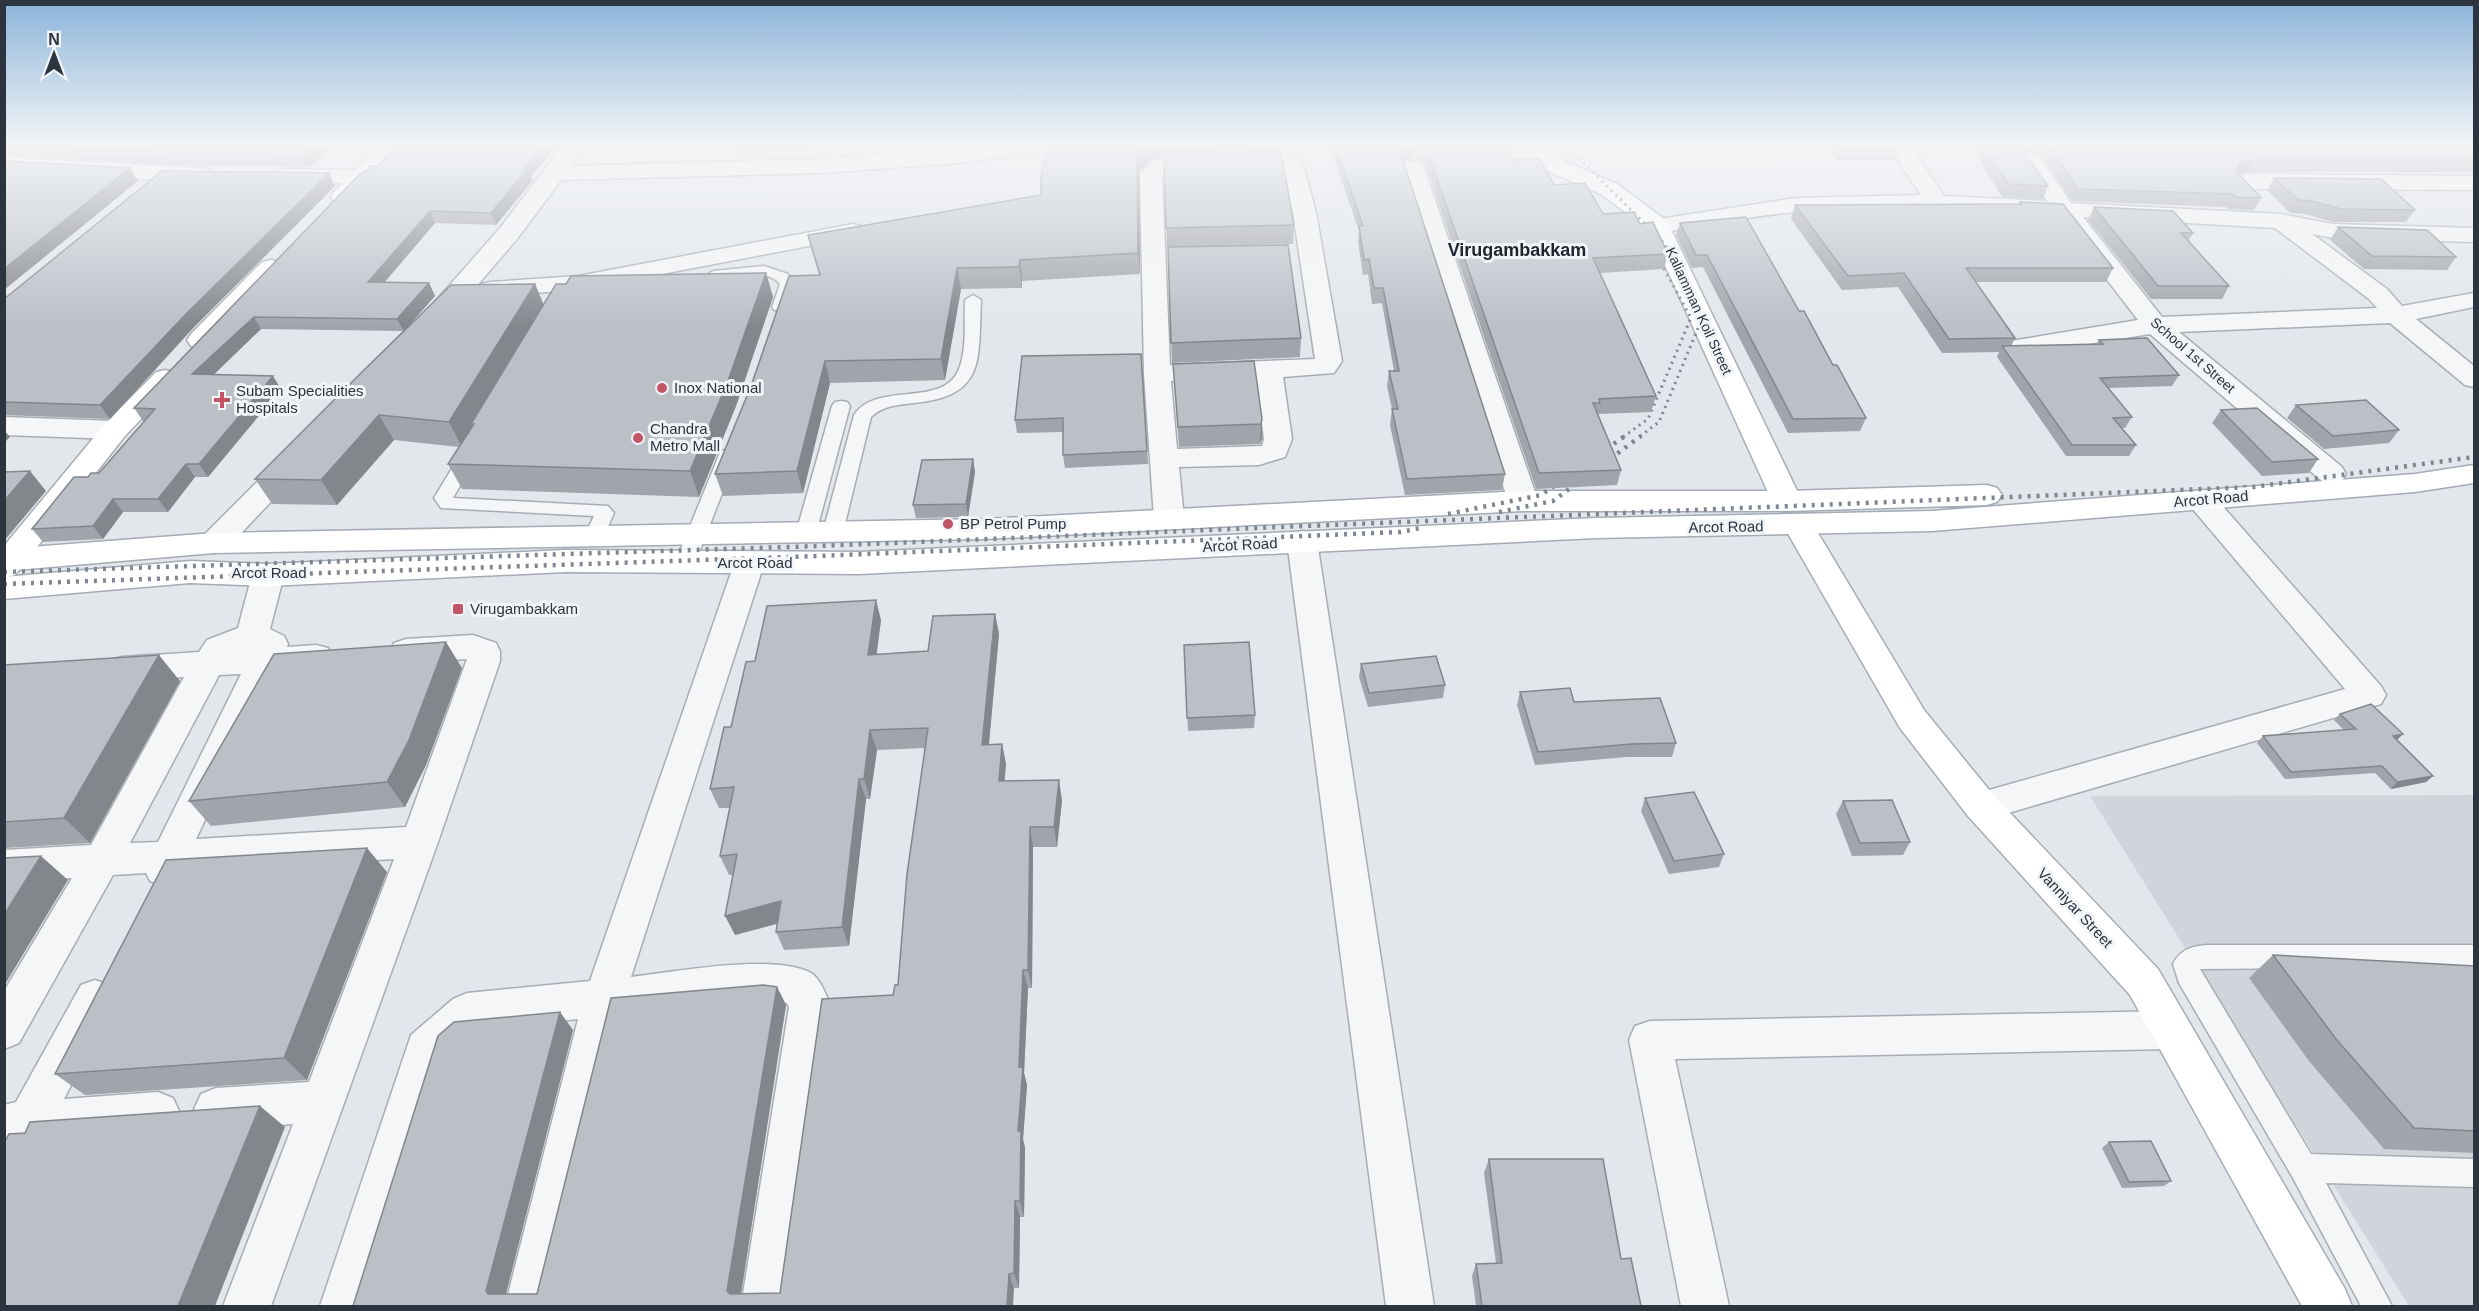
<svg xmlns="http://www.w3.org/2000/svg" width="2479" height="1311" font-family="Arial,sans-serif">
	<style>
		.built { fill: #d1d5db }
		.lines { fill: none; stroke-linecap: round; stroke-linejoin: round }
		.lane-casing { stroke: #a8adb4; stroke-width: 3 }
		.street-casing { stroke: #a8adb4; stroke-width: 3 }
		.secondary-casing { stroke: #a8adb4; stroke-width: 3 }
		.primary-casing { stroke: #a3abb4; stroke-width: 3 }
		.lane { fill: #f5f6f8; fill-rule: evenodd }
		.street { fill: #f5f6f8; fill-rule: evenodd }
		.secondary { fill: #fff; fill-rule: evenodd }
		.primary { fill: #fff; fill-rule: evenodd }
		.rail-far1 { stroke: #7e8692; stroke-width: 3; stroke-dasharray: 2 4.5; stroke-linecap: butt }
		.rail { stroke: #7e8692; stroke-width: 4.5; stroke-dasharray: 3 6; stroke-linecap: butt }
		.wall { fill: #a1a4aa }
		.shaded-wall { fill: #83868b }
		.building { fill: #bbbfc6; stroke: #83868b; stroke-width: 1.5 }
		.poi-dot { fill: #c25568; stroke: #f2f5f7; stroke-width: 2 }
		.labels { text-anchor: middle; stroke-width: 6; stroke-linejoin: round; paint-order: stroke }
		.far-street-label { font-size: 14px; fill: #2c3440; stroke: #f2f5f7 }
		.poi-label { font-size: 15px; fill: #2c3440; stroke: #f2f5f7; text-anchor: start }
		.street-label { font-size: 15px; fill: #2c3440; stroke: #f2f5f7 }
		.far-district-label { font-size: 18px; font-weight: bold; fill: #1e2531; stroke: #f2f5f7 }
	</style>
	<rect width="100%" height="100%" fill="#e3e6ea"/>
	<path class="built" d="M2474,795V1306H2409L2090,796Z"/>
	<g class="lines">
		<g class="lane-casing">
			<path id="lane" d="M764,266L788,274L796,284L786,310H774L772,307L780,284C761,261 719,291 705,276L713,271Z
				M973,295L981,300C978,359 987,396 914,403C898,405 884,405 871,417L843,532L840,537L833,538L826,537L823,532L854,415C878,380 943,409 959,369C967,349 964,321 965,300Z
				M841,401L847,402L850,406L816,533L813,538L806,539L799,538L796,533L832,406L835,402Z
				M469,448L475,450L478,454L453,498L608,506L614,513L601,542L594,543L587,542L584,537L594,516L441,508L434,498L463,450Z
				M728,449L734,451L737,455L695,563L692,568L685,570L678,568L675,563L719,455L722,451Z
				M2208,945H2474V967L2200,969L2311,1154L2474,1159V1187L2326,1183L2392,1306H2361L2293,1178L2179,983L2173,964C2180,949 2193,946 2208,945Z"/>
		</g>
		<g class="street-casing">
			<path id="street" d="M564,144H586L571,166L821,159L1001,144H1065L1062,149L1054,150L959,163L821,173L561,180L517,239L463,302L444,322L435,325L426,322L422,317L426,312L500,228Z
				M1887,144H1909L1944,196L2047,201L2019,160L2022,155L2030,153L2038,155L2071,203L2281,214L2333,224L2474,228V242L2333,238L2312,234L2387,289L2402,306L2474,293V307L2416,319L2474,366V387L2465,385L2390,323L2179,332L2342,467L2346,474L2342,481L2332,483L2322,481L2150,334L2020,355L2011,353L2007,347L2011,341L2138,320L2058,216C1971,211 1885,206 1798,212C1752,215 1705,226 1659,233L1651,231L1647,226L1651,221L1659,219L1796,198L1921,195ZM2083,217L2275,228L2369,299L2377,308L2162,317Z
				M1229,151C1247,150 1291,147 1303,164L1316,213L1342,361L1334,373L1283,377L1292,439L1285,457L1259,465L1179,467L1184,518L1180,525L1169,528L1158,525L1154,518L1144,374L1140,173L1154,161L1162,159ZM1229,164H1264L1282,168L1293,213L1315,359L1170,365L1162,176L1168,172ZM1256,378L1264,439L1262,446L1177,449L1171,381Z
				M4,157L202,168L210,170L213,175L210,180L202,182L4,171Z
				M1413,161L1421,163L1424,168L1538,501L1533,508L1523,511L1513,508L1508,501L1402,168L1405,163Z
				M286,169L363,170L371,172L374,177L371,182L363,184L278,181L275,176L278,171Z
				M2249,174L2474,176V190L2242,189L2234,187L2231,182L2234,177Z
				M853,224L861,226L865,231L861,236L578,290L490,296L481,294L478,289L481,284L490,282L578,276Z
				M4,417L115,421L125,424L129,430L125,436L115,439L4,435Z
				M296,450L306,453L310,459L306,465L225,550L214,553L203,550L199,543L203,536L286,453Z
				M2201,490L2211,493L2381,686L2386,695L2381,704L1981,821L1968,816L1963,806L1968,796L2345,689L2191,507L2186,500L2191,493Z
				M1302,531L1313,534L1317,541L1434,1306H1386L1287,541L1291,534Z
				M749,553L760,556L764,564L631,977C675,972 772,953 811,973C820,978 826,995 830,1004L789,1306H741L789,1007L787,1003C740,995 669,1009 621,1014L553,1306H505L578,1019L477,1030L443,1060L368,1306H320L411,1035L453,999L467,993L590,981L734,564L738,556Z
				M268,564L279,567L284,575L270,629L284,636L288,644L287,647L316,645L328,648L333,657L328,666L316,669L275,672L196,839L406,827L467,659L406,663L394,659L390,651L394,643L406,639L473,635L496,643L500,651V661L438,842L271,1306H223L293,1124L216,1130L201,1124L194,1109L201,1094L216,1088L309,1082L394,859L181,871L176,881L163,886L150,881L146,873L113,875L19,1043L4,1049V991L72,878L4,882V850L91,845L184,677L122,681L110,678L105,669L110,660L122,657L199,652L207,640L238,628L252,575L257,567ZM241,674L158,842L130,843L219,675Z
				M95,980L109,985L115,998L64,1099L158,1092L173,1098L180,1113L173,1128L158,1134L41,1142L20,1183L4,1190V1105L16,1102L81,985Z
				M2170,1011L2185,1017L2191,1030L2185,1043L2170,1049L1675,1059L1729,1306H1681L1629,1040L1635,1026L1650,1021Z"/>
		</g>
		<g class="secondary-casing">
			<path id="secondary" d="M380,144H403L350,202L342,204L334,202L331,197L334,192Z
				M1520,144H1544L1564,161L1617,184L1667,221L1802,501L1797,508L1787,511L1777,508L1772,501L1649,230L1601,194L1548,171Z
				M271,260L280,262L283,267L280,272L209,346L200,348L191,346L187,340L191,334L262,262Z
				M165,370L174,372L178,378L174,384L125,436L15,575L4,578V546L105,424L156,372Z
				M1798,515L1809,518L1924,710L1994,796L2158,969L2345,1289L2352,1306H2302L2130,995L1968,816L1900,728L1783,525L1787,518Z"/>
		</g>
		<g class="primary-casing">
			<path id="primary" d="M2474,465V483L2415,492L1932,531L1596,538L859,574L565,572L268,586L190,583L4,599V577L190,561L268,564L565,550L859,552L1596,518L1932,511L2415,474Z
				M1987,485L1997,488L2002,495L1997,502L1987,505L1787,511H1523L985,539L214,553L4,571V549L214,533L985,519L1523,491H1787Z"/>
		</g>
		<use href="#lane" class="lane"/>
		<use href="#street" class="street"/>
		<use href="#secondary" class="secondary"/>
		<use href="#primary" class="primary"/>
		<path class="rail-far1" d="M1565,144L1665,244L1701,321L1659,422L1639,437
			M1623,437L1648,419L1691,318L1656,254"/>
		<path class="rail" d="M1599,454L1625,436
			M1603,464L1641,436
			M1499,512L1553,501L1584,478
			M1448,514L1541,495L1564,479
			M4,572L819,546L2253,487L2474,457
			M4,584L818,556L1401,532L1420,528"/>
	</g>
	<path class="wall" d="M4,144H326L328,149L310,167L164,165L4,155Z
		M731,144H857L856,145H808L805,151L733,153Z
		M1048,144H1238V148L1294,225L1293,244L1167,247L1164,159L1168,156L1153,159L1139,171L1140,274L1022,281V288L961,289L945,380L830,383L803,493L723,496L715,474L819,275L808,235L1041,195Z
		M1329,144H1505L1513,160L1554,185L1603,214L1640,224L1668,254L1664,269L1600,273L1656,396L1651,412L1598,414L1621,470L1617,485L1536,489L1426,167L1422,161L1412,159L1404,161V162L1505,474L1502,490L1405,495L1390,425L1392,409L1387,386L1389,371H1394L1382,303L1372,304L1368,274L1363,275L1358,241L1359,231Z
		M1826,144H1896L1899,149L1895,160H1836Z
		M1970,144H2475V172H2249L2238,174L2261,198L2254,210L2228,209L2226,207L2072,201L2040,154L2031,151L2025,153L2048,186L2043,199L2002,197Z
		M329,173L335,186L194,327L110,419L4,415V299Z
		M360,174L531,177L533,180L496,225L435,223L385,282L429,283L435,296L406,329L535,284L543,304L766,273L773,297L736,406L699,497L462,489L448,464L459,447L394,440L337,505L272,504L255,479L403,331L261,329L213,375L281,389L208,477H195L168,512H123L103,539L43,542L32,529L88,477L99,473L144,421H143L134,408Z
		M2274,178L2415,210L2406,222H2333L2305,214L2290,213L2267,190Z
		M2020,202L2113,268L2106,282H1976L2015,338L2011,346L2097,344L2099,340L2179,375L2172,386L2108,388L2132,417L2125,428H2122L2136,445L2129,456H2066L1997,357L1999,352L1942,353L1898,287L1842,290L1791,219L1795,205L2019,204Z
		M2094,207L2193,233L2188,241L2229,286L2222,299H2151L2088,220Z
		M1680,223L1799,311L1866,418L1860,431L1788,433L1703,267L1692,268L1676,235Z
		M2338,227L2456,257L2447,270L2364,269L2330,240Z
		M1168,247L1301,338L1300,357L1172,363Z
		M1141,354L1148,464L1065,468L1063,455V432L1017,433L1015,420Z
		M1173,364L1262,419V439L1260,444L1179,447Z
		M2296,405L2399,430L2389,443L2324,449L2287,418Z
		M2221,410L2318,459L2309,473L2262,476L2212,423Z
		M973,459L975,472L968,517L916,518L913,505Z
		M995,614L999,634L989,744H1002L1006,764L1004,781L1062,800L1057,847H1033L1032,988H1028L1024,1073L1027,1085L1023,1139L1025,1148L1024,1217H1020L1019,1288L353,1306L573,1030L506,1294H537L777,987L786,1005L741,1294L780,1293L893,995L898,985L925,748L877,750L870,799H866L849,946L784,950L776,932L777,924L735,935L733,875H729L720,856L730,808H719L710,789L731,727L755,661L881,620L876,654L928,651Z
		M1184,645L1255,715L1254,728L1188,731Z
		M1361,664L1445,685L1443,698L1368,707L1359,677Z
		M4,665L180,681L90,843L4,848Z
		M462,668L426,765L405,807L211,826L189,801Z
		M1520,692L1574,702L1676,743L1672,757H1627L1535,765L1517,705Z
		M2340,714L2397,740L2433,776L2426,782L2391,789L2375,773L2285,779L2257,743L2263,736L2344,730L2334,720Z
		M1645,798L1724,854L1719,867L1669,874L1641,811Z
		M1843,801L1910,842L1903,855L1852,856L1836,814Z
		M387,872L307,1080L85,1095L55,1074Z
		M2273,955L2475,966V1153L2384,1149L2309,1061L2249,978Z
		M2109,1142L2171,1181L2164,1186L2122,1188L2102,1148Z
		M1489,1159L1621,1259L1641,1306H1476L1472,1276L1476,1264L1496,1263L1484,1173Z"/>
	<path class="shaded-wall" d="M314,144H326L328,149L310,167L303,154Z
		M544,144H558L531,177L533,180L496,225L491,213L524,168Z
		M804,144H808V145L805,151Z
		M1146,144H1238V149L1161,157L1153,159L1139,171L1140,274L1138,253L1137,151Z
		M1414,144L1412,159L1404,161L1400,169L1401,154L1406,146Z
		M2024,144H2033L2031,151L2020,154Z
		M2255,160L2249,172L2234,175L2240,163Z
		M130,168L138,181L4,290V269Z
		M329,173L335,186L194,327L110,419L100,405L186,314Z
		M430,211L435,223L374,294L368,282Z
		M1020,260L1022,281V288L1019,267Z
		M957,268L961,289L945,380L941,359Z
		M766,273L773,297L736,406L699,497L690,471Z
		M429,283L435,296L404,331L397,319Z
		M535,284L545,308L474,424H471L473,429L462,447L449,422Z
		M254,317L261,329L201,387L192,374Z
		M825,361L830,383L803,493L797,471Z
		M273,376L281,389L208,477L199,464Z
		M379,415L394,440L337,505L321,480Z
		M1262,419V439L1260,444L1261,424Z
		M4,430L10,437L4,443Z
		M973,459L975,472L968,517L966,504Z
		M186,464L195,477L168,512L158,499Z
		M30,471L46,491L4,541V501Z
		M113,499L123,512L103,539L93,526Z
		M876,600L881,620L874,675L868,655Z
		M995,614L999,634L987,764L982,745Z
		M446,642L462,668L426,765L405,807L387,782Z
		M159,655L180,681L90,843L64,818Z
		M870,730L877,750L870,799L864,779Z
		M2403,734L2396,741L2393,736Z
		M1002,744L1006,764L1003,801L999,781Z
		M2433,776L2426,782L2391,789L2397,782Z
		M859,779L866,799L849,946L842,927Z
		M1059,780L1062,800L1057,847L1054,827Z
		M1030,827L1033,847L1032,988L1028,970Z
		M367,848L387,872L307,1080L284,1058Z
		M41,856L68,880L4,986V915Z
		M781,901L789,920L735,935L725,916Z
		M1023,970L1028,988L1024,1073L1027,1085L1023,1139L1025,1148L1024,1217L1020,1201L1018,1131L1019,1067Z
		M777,987L786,1005L739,1306L727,1291Z
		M560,1012L573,1030L503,1305L486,1291Z
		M260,1106L285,1127L215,1306H178Z
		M1015,1201L1020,1217L1019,1288L1014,1273Z
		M1009,1274L1014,1289L1013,1306H1007Z"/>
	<path class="building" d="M18,144H314L303,154L156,152Z
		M399,144H544L524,168H528L491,213L430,211L368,282L429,283L397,319L254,317L192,374L273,376L199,464H186L158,499H113L93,526L32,529L74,477H88L91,473H99L155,409L134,408L360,174L367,171L370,166H377Z
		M1048,144H1146L1137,151L1138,253L1020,260L1019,267L957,268L941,359L825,361L797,471L715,474L751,386L789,276L820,275L808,235L1041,195V176Z
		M1335,144H1505L1513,160L1540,159L1554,185L1585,183L1603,214L1634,212L1640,224L1653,222L1668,254L1593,258L1656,396L1599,399L1600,403H1593L1621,470L1539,473L1428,153L1423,146L1414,144L1406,146L1401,154L1505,474L1407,479L1392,409H1398L1389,371H1399L1383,288H1374L1369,259L1364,260L1359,226H1363Z
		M1837,144H1896L1899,149H1840Z
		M1983,144H2024L2022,149L2048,186L2008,184Z
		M2047,144H2474L2475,160H2255L2240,163L2236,171L2261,198L2235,197L2232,194L2078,189Z
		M1247,147L1251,150L1281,152L1294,225L1166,228L1164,159L1168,156Z
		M4,161L130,168L4,269Z
		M162,171L329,173L186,314L100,405L4,402V299Z
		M2274,178L2381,179L2415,210L2341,209L2312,201L2298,200Z
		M2020,202L2063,204L2113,268H1966L2015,338L1949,339L1904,273L1848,276L1795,205L2021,204Z
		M2094,207L2173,211L2193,233H2181L2229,286H2158Z
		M1746,217L1799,311H1804L1833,365H1837L1866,418L1793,419L1707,255H1696L1680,223Z
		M2338,227L2427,230L2456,257L2372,256Z
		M1288,245L1301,338L1171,343L1168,247Z
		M766,273L728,381L690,471L448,464L474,424H471L556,284H566L571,276Z
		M535,284L449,422L379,415L321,480L255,479L364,370L451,285Z
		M2147,338L2179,375L2100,378L2132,417L2113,418L2136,445H2072L2002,346L2103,344L2099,340Z
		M1141,354L1147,451L1063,455V418L1015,420L1022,356Z
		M1254,361L1262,419L1261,424L1178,427L1173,364Z
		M2366,400L2399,430L2333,436L2296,405Z
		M2257,408L2318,459L2272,462L2221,410Z
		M973,459L966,504L913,505L922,460Z
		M30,471L4,501V472Z
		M876,600L868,655L928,651L933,616L995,614L982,745L1002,744L999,781L1059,780L1054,827H1030L1028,970H1023L1019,1067H1023L1018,1131H1021L1020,1201H1015L1014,1273L1009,1274L1007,1306H353L438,1036L454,1022L560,1012L486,1291L488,1294H537L611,998L763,985L777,987L727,1291L730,1294L780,1293L822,999L893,995L895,985H898L907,874L928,728L870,730L864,779H859L842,927L776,932L781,901L725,916L737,854L720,856L734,787L710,789L724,727H731L746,662L755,661L767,606Z
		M446,642L409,740L387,782L189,801L274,654Z
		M1249,642L1255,715L1187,718L1184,645Z
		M159,655L64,818L4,822V665Z
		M1436,656L1445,685L1369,693L1361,664Z
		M1570,688L1574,702L1660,698L1676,743L1632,744L1538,752L1520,692Z
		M2371,704L2403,734L2393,736L2433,776L2397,782L2382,766L2291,772L2263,736L2356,729L2340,714Z
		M1694,792L1724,854L1674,861L1645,798Z
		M1892,800L1910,842L1860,843L1843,801Z
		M367,848L284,1058L55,1074L166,860Z
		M41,856L4,915V858Z
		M2273,955L2475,966V1131L2414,1128L2336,1039Z
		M260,1106L178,1306H4V1143L9,1134L25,1133L30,1122Z
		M2151,1141L2171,1181L2129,1182L2109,1142Z
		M1489,1159H1603L1621,1259L1631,1258L1641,1306H1482L1476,1264L1502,1263Z"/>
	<linearGradient id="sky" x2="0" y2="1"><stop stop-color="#8cb4da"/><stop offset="0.44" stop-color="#f2f4f6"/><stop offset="1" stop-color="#f2f4f6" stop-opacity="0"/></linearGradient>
	<rect width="2479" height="328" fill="url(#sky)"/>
	<g class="poi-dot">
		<circle cx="662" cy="388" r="6"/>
		<path d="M219 391h6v6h6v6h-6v6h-6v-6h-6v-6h6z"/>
		<circle cx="638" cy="438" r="6"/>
		<circle cx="948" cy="524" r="6"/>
		<rect x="452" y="603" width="12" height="12" rx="3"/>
	</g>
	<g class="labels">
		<g class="far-street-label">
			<text transform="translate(1699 311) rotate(65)" y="5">Kaliamman Koil Street</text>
			<text transform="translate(2193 355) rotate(41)" y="5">School 1st Street</text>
		</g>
		<g class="poi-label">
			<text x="674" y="393">Inox National</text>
			<text x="236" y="396">Subam Specialities<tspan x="236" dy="17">Hospitals</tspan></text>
			<text x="650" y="434">Chandra<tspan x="650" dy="17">Metro Mall</tspan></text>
			<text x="960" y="529">BP Petrol Pump</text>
			<text x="470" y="614">Virugambakkam</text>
		</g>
		<g class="street-label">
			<text transform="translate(2211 499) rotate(-5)" y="5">Arcot Road</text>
			<text transform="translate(1726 527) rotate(-1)" y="5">Arcot Road</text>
			<text transform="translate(1240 545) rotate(-3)" y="5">Arcot Road</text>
			<text x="755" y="568">Arcot Road</text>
			<text x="269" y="578">Arcot Road</text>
			<text transform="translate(2075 908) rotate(47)" y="5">Vanniyar Street</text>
		</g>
		<g class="far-district-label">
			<text x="1517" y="256">Virugambakkam</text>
		</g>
	</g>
	<rect width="2479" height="1311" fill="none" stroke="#2c3440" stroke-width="12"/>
	<g transform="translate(54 54)" stroke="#f2f5f7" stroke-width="4.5" paint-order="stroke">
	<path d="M0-4.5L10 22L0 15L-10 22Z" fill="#2c3440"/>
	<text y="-9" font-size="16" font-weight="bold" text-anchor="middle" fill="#2c3440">N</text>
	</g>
</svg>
